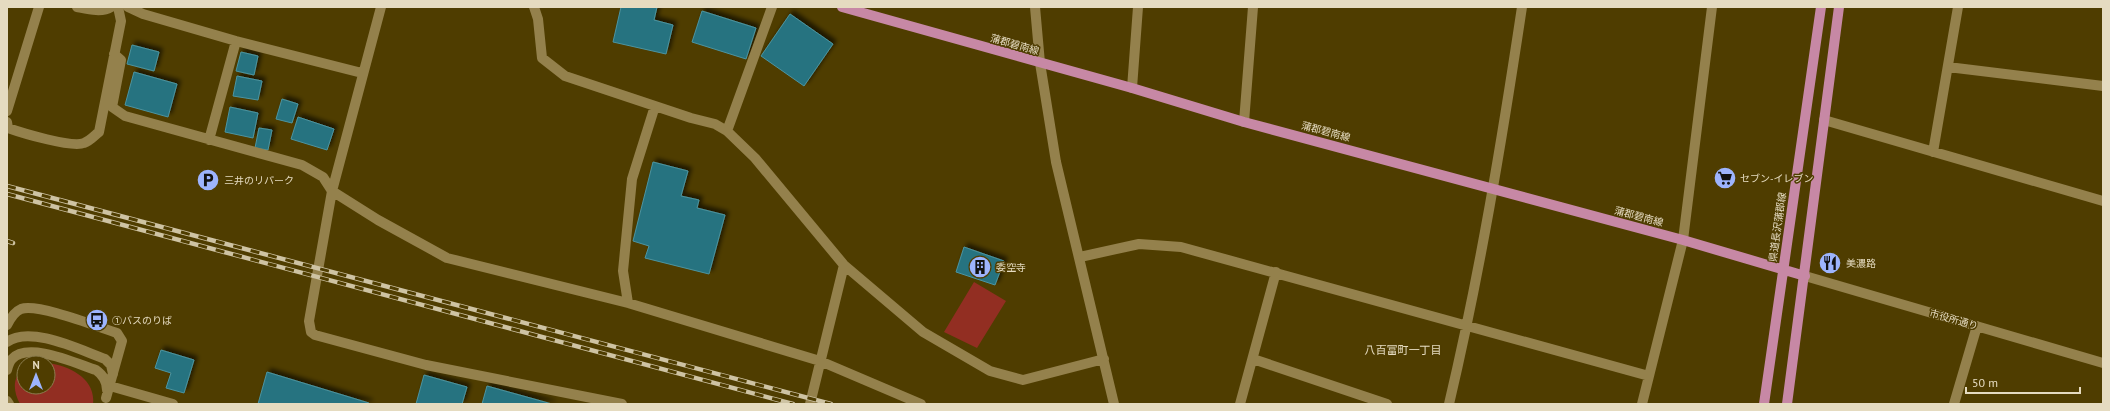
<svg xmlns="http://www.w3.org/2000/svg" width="2110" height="411" font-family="'PT Sans','Noto Sans JP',sans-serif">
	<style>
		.green { fill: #922e22 }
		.building { fill: #267380; stroke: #4b94a1; filter: url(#shadow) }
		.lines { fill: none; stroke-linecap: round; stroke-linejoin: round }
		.minor { stroke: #94814c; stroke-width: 10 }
		.major { stroke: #c788a5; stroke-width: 10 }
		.rail-casing { stroke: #cec3a3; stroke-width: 4.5 }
		.rail { stroke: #4f3d00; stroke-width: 3; stroke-dasharray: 9; stroke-linecap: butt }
		.labels { text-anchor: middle; stroke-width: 3; stroke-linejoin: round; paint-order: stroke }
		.street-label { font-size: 10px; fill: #e5dbc0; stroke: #4f3d00 }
		.poi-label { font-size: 10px; fill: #e5dbc0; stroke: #4f3d00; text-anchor: start }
		.neighbourhood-label { font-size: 11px; fill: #e5dbc0; stroke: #4f3d00 }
	</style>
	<defs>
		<filter id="shadow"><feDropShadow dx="3.5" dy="-3.5" stdDeviation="2" flood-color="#0009"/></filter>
	</defs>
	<rect width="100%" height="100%" fill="#4f3d00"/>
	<path class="green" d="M974,282L1006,301L977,348L944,332Z
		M48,363C70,366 96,379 93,404H20C13,391 12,378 24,367V387H48Z"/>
	<path class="building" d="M621,7H657L654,20L673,25L666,54L613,42Z
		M702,11L756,28L746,59L692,42Z
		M790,14L833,44L804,86L761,56Z
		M132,45L159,52L154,71L127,64Z
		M241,52L258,56L254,75L236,71Z
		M134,72L177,84L168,117L125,105Z
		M237,76L262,81L258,100L233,96Z
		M282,99L298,104L292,123L276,119Z
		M230,107L258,113L253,138L225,132Z
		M298,117L334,129L327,150L291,139Z
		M259,128L272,130L268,150L255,148Z
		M653,162L688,171L681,196L699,200L697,208L725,215L709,274L645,258L649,246L633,241Z
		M964,247L1004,261L995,285L956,272Z
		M161,350L194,360L184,393L166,388L171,373L155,368Z
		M267,372L369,403V404H258Z
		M424,375L467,387L462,404H416Z
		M487,386L552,404H482Z"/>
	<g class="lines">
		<path class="minor" d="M77,7C87,9 102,13 111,7
			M128,7L143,14L236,41L362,73
			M381,7L332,191L309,321L311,332L315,335L426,365L622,404
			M534,7L538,19L542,58L565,76L691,118L715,124L727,131L755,158L844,265L923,332L990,371L1023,380L1104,359
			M1035,7L1040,63L1056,162L1114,404
			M114,54L121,60L112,107L125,116L302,165L323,177L332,191L378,220L447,258L628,303L820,361L921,404
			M1948,67L2103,86
			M1132,88L1138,7
			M7,111L39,7
			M1824,120L2103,201
			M7,122L8,128C22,133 72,148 84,143C90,141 94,136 99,132L121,21L118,7
			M1244,122L1253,7
			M727,131L772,7
			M209,140L236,41
			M1933,152L1958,7
			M1080,257L1139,244L1181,247L1649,376
			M1805,276L2103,363
			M628,303L623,271L632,179L655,106
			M7,325C10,319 14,312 21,309C38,303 98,327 117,333L122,341L106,398
			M7,342C30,325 80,350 105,359L111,365L113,374
			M1253,359L1387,404
			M7,370C8,366 9,362 12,359C28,341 77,364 96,370C103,375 107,381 107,390
			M110,386L173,404
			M7,401L9,404
			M810,404L844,265
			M1240,404L1276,272
			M1449,404C1480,273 1502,140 1522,7
			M1642,404L1683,240L1712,7
			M1954,404L1977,326"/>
		<path class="major" d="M842,7L1132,88L1244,122L1683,240L1805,276
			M1764,404L1821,7
			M1787,404L1839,7"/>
		<g class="rail-casing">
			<path id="rail" d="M7,186L831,404
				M7,194L793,404
				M7,241L13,243"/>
		</g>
		<use href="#rail" class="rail"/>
	</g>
	<defs>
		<g id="supermarket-disc" transform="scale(1.15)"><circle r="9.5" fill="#9db4fd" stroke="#4f3d00"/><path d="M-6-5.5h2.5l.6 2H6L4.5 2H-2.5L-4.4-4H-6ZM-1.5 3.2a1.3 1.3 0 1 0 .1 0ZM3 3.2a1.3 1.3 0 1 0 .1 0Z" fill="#111"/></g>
		<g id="parking-disc" transform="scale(1.15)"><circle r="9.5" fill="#9db4fd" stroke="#4f3d00"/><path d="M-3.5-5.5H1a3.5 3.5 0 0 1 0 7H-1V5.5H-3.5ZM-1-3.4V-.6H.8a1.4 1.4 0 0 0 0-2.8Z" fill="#111"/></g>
		<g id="restaurant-disc" transform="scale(1.15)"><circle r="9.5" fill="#9db4fd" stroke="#4f3d00"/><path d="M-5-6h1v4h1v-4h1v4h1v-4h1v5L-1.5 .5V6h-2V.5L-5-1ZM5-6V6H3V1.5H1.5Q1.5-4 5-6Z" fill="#111"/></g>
		<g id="building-disc" transform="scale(1.15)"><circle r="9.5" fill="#9db4fd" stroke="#4f3d00"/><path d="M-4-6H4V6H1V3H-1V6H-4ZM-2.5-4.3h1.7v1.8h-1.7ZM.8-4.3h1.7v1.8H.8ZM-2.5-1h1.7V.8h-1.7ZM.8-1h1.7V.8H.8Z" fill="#111"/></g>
		<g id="bus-disc" transform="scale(1.15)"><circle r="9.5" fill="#9db4fd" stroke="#4f3d00"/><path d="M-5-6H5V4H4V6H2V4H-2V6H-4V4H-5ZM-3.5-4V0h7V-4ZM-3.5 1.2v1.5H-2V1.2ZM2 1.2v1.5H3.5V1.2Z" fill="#111"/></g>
	</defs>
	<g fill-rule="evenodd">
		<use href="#supermarket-disc" x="1725" y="178"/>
		<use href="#parking-disc" x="208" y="180"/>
		<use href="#restaurant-disc" x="1830" y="263"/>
		<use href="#building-disc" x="980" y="267"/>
		<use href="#bus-disc" x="97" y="320"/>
	</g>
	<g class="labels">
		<g class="street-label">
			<text transform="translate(1015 44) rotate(16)" y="4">蒲郡碧南線</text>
			<text transform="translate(1326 131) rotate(15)" y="4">蒲郡碧南線</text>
			<text transform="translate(1639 216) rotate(15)" y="4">蒲郡碧南線</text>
			<text transform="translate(1777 227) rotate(-82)" y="4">県道長沢蒲郡線</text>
			<text transform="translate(1954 319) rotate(16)" y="4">市役所通り</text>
		</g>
		<g class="poi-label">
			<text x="1740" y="182">セブン-イレブン</text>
			<text x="224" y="184">三井のリパーク</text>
			<text x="1846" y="267">美濃路</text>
			<text x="996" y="271">委空寺</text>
			<text x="112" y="324">①バスのりば</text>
		</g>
		<g class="neighbourhood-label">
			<text x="1403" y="354">八百富町一丁目</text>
		</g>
	</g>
	<rect width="2110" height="411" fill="none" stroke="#e5dbc0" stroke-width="16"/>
	<g transform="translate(36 375)"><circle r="19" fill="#4f3d00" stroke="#8b7c4d"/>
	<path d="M0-3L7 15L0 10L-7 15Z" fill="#9db4fd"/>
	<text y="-6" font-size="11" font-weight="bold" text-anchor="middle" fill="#e5dbc0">N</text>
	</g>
	<path d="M1966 387v6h114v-6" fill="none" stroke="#e5dbc0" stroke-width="2"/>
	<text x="1972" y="387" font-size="12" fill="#e5dbc0" stroke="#4f3d00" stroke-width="3" paint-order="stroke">50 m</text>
</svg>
